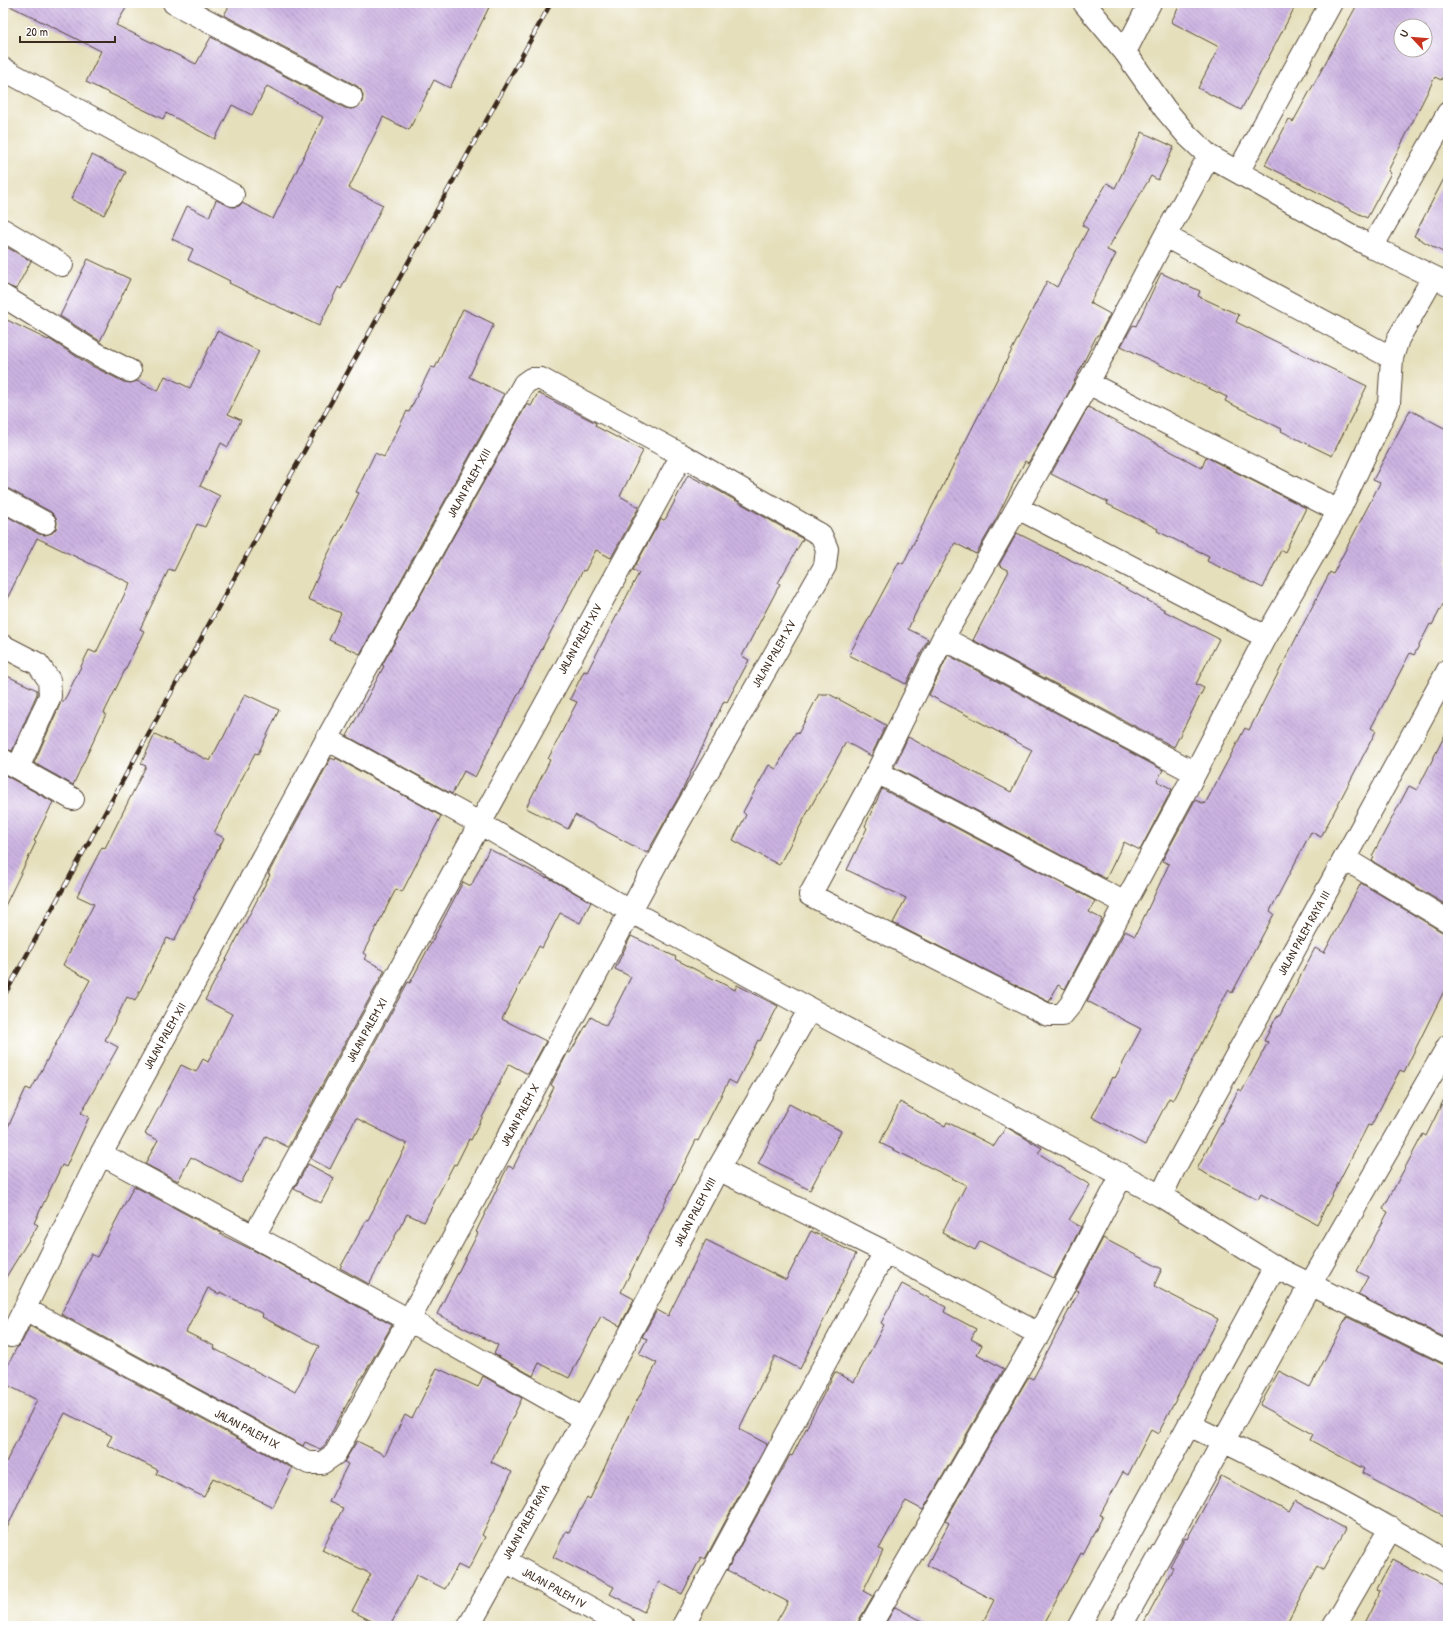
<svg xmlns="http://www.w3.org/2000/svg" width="1451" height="1629" font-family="'Patrick Hand',sans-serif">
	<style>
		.building { fill: url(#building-back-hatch); fill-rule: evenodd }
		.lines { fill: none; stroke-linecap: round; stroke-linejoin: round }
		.minor-casing { stroke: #544536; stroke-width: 24 }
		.minor { stroke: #fff; stroke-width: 22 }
		.rail-casing { stroke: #3b2a1e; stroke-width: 4.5 }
		.rail { stroke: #fff; stroke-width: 3; stroke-dasharray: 9; stroke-linecap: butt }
		.labels { text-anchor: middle; stroke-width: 3; stroke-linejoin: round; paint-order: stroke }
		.street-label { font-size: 12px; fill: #3b2a1e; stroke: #fff }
	</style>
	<defs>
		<pattern id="building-back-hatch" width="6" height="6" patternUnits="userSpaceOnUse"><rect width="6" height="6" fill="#ccb3e2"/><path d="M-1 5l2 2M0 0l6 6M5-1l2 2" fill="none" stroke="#a792b7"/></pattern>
	</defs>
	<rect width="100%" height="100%" fill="#fff"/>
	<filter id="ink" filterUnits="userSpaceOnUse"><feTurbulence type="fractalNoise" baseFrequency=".025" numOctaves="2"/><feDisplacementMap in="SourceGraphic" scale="8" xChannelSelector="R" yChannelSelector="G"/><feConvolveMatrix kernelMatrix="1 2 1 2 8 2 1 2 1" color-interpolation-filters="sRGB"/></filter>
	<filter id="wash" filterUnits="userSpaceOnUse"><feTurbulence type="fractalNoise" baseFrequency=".012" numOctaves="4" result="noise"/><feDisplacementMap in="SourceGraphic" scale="16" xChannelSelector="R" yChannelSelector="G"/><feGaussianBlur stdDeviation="0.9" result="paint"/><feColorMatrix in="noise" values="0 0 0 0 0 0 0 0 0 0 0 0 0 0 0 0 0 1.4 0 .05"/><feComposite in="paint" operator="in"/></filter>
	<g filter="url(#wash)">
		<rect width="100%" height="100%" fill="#e5dfbb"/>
		<g id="blocks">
			<path class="building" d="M4,3H129L116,25L196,64L211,37L345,108L351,109L358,107L362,102L363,96L361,90L357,86L224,15L231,3H491L450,88L434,80L409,130L383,117L349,188L383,205L341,289L338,287L319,326L229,283L230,281L188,260L193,249L172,239L187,206L209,217L216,200L233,207L239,206L242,203L273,219L323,117L267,86L252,115L232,105L215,139L166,113L163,119L86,82L101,51Z
				M1181,3H1297L1241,110L1198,88L1219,47L1171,22Z
				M1358,3H1438L1448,8V67L1441,80L1435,77L1388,171L1391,173L1367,218L1265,165L1289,119L1293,122ZM1401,26H1425V50H1401Z
				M1142,132L1174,147L1158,180L1151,176L1107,250L1116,254L1090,303L1110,314L1099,335H1097L1068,394L1028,463L1025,461L995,521L976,554L955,543L919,606L908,629L928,639L906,684L849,655L899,562L903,564L1047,281L1057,287L1088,229L1082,225L1107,183L1115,188Z
				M92,155L126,172L104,215L71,199Z
				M1448,171V255L1414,236Z
				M3,245L31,261L16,289L3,284Z
				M88,259L130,279L100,341L60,316Z
				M1161,273L1200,291L1198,296L1239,315L1236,322L1367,386L1332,456L1281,431L1282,429L1225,401L1227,397L1121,346L1133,325L1136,326Z
				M463,309L494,324L469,377L504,394L360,654L329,640L341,613L308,599L327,556L359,493L356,492L375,453L384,457L407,411L409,412L431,367L435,368Z
				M3,318L48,340L49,339L90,365L124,382L131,383L137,381L158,391L165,376L190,388L217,331L259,351L228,414L241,420L228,447L221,443L200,486L220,496L205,527L197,524L174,571L169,569L140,629L144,631L104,713L106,714L73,785L34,763L61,702L62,703L67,695L89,650L96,653L130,583L37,538L3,607V514L39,534L45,535L52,533L56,529L57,523L56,517L51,512L9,489L3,488Z
				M538,393L596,423L595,426L643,451L620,496L639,507L611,558L596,550L585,571L583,570L475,777L464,771L452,794L347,736L384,666L382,665L527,404L531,406Z
				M1088,407L1202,468L1206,457L1306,508L1285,552L1281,550L1263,588L1207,561L1209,556L1157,531L1158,529L1107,504L1108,502L1051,474Z
				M1410,410L1448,430V595L1432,625L1430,624L1414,655L1410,653L1371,728L1376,731L1321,837L1311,832L1270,911L1274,914L1232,993L1228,990L1173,1100L1169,1098L1145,1145L1092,1117L1112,1077L1115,1078L1141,1029L1087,1001L1125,931L1135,936L1169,864L1162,861L1195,800L1205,804L1245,728L1249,730L1330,572L1333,574L1380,483L1373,480Z
				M688,475L719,491L803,539L778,583L780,584L742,656L749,660L727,702L724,701L682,791L647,853L575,815L568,829L526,808L550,760L548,759L577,702L570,699L584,671L587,672L639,573L633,570L661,519L664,520L666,518Z
				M1017,533L1118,584L1165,610L1164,611L1219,639L1196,684L1204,688L1174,747L973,640L1009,571L999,565Z
				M948,655L1163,770L1157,781L1172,789L1140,850L1124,842L1106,879L894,767L908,737L1011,792L1032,750L929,695Z
				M3,674L37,690V694L12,751L3,748Z
				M245,694L279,710L258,754L255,753L214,833L224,838L193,898L195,899L174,941L167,938L135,1001L127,997L105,1040L118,1047L81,1113L89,1117L66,1167L62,1165L34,1223L38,1225L3,1282V1138L26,1088L31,1090L90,980L63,965L94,904L77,896L102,847L105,848L146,766L141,764L155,734L210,761L221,740H222Z
				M819,694H829L886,725L871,756L846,742L779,865L733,840L746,815L743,812L769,765L776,769L796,732L798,734Z
				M1448,729V906L1372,861L1374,857L1372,856L1409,786L1417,790Z
				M331,758L335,760L336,758L441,816L402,892L396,889L363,953L367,955L364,959L385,970L288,1147L266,1136L241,1183L191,1157L178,1181L145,1164L158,1140L145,1134L181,1065L196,1072L203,1059L208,1062L232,1014L205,1000L270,875L268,874Z
				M3,774L53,802L34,841L36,842L3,910Z
				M882,789L1095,901L1089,912L1102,919L1065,989L1058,985L1049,1002L893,923L906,898L847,870L867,828L865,826Z
				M489,849L546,878L547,877L591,902L580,923L560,913L542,948L539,946L502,1019L546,1041L528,1074L509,1064L471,1140L469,1139L456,1165L454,1164L424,1222L407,1214L369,1284L340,1268L367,1219L368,1220L407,1144L356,1118L330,1169L311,1159L408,982L410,983L463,882L471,886Z
				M1361,883L1442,932L1448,933V983L1404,1072L1400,1070L1371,1126L1368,1125L1317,1224L1261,1194L1258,1200L1197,1169L1239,1089L1242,1091L1268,1042L1264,1041L1277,1016L1279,1017L1315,948L1324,953Z
				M631,936L676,957L675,959L735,990L737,985L778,1006L760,1041L758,1040L736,1084L729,1080L698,1141L696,1140L661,1211L621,1292L634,1299L620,1326L601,1316L569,1378L539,1363L533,1376L494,1354L498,1345L437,1314L478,1233L476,1232L508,1166L513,1168L554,1087L551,1085L568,1052L570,1053L591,1017L606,1026L631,977L615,969Z
				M1448,1091V1339L1358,1295L1368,1277L1357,1271L1388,1212L1383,1209L1423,1134L1426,1136Z
				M900,1102L945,1126L947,1122L994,1146L1006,1127L1042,1148L1038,1153L1090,1185L1069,1220L1081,1227L1054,1278L980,1241L975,1250L942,1233L966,1185L880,1143Z
				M789,1104L841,1131L810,1190L758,1164Z
				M308,1164L334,1178L321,1203L294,1189Z
				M134,1186L221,1233L220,1234L263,1255L392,1325L362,1378H361L325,1445L320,1449L305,1442L303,1446L61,1314L91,1254L97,1257ZM208,1288L219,1294L220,1292L263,1314L262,1317L319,1346L295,1392L213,1348L214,1346L186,1332Z
				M811,1231L856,1254L800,1369L775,1356L739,1429L767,1444L705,1559L701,1557L682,1594L659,1582L644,1612L610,1594L614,1587L553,1557L566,1531L569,1532L587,1497L590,1499L625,1423L657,1363L639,1354L647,1339L642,1337L657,1310L668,1316L706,1240L786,1280Z
				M1103,1238L1162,1269L1154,1286L1218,1319L1158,1434L1151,1430L1128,1475L1123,1472L1100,1515L1103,1516L1083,1554L1081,1553L1043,1626H981L994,1600L927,1565L949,1523L945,1521L1026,1381L1029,1377L1033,1379L1079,1291L1076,1290Z
				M902,1284L946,1307L944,1312L976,1329L971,1339L982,1345L977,1354L1004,1369L923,1510L906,1501L903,1505L879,1549L883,1551L863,1591L873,1596L859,1620L858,1626H774L788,1602L727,1570L790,1455L792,1456L835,1372L854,1382L884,1325L881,1323Z
				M1347,1317L1442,1364L1448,1365V1518L1362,1473L1364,1469L1310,1440L1313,1434L1260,1405L1279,1371L1310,1387Z
				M30,1326L292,1468L273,1507L213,1478L204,1497L156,1474L158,1470L107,1445L112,1436L65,1413L22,1495L3,1537V1468L37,1400L3,1383V1375L17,1347L22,1342Z
				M437,1368L478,1387L483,1376L522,1398L491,1462L512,1472L482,1535L485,1537L468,1570L458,1565L445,1589L417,1575L390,1626H381L352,1611L371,1574L322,1550L343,1508L329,1502L348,1464L344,1462L357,1441L385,1455L405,1415L412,1419Z
				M1221,1476L1289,1512L1295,1501L1346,1529L1323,1570L1317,1566L1285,1626H1142L1173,1568L1170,1566L1185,1538L1187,1539Z
				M1393,1559L1448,1588V1626H1362L1380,1590L1377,1589Z
				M895,1607L932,1626H884Z"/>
		</g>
	</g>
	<g filter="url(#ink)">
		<use href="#blocks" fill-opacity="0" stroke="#544536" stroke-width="1"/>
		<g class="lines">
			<g class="minor-casing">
				<path id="minor" d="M174,3L351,97
					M1084,3L1125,52L1165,109L1187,135L1209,156L1372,247L1448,284
					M1125,52L1150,3
					M3,69L233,195
					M1209,156L1165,236L1088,383L943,638L877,772L810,895L1048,1015H1062L1071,1004L1195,773L1266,637L1339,511L1389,403L1392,358L1398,339L1433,278
					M1238,172L1331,3
					M3,230L62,265
					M1165,236L1392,358
					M1372,247L1448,113
					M3,296L97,354L130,371
					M1088,383L1339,511
					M3,500L45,523
					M1018,508L1266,637
					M943,638L1195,773
					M3,646L38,664L49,680L50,696L18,768
					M327,739L479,823L630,911L810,1009L1161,1196L1275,1267L1448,1353
					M3,760L73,799
					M877,772L1125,903
					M1345,859L1448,921
					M101,1154L409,1320L584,1419
					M718,1169L885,1252L1039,1334
					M1161,1196L1174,1169L1448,670
					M254,1236L682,455
					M11,1336L101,1154L327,739L524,384L531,379H541L682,455L821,535L827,549L825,566L676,827L409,1320L335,1454L322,1463H309L25,1309
					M1189,1425C1277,1466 1364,1512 1448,1562
					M505,1561L623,1626
					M469,1626L584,1419L718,1169L810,1009
					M683,1626L885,1252
					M870,1626L1039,1334L1122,1175
					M1079,1626L1275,1267
					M1121,1626L1310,1285L1448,1046
					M1334,1626L1391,1528"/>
			</g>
			<use href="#minor" class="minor"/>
			<g class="rail-casing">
				<path id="rail" d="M3,998L551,3"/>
			</g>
			<use href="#rail" class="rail"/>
		</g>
	</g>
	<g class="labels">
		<g class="street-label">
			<text transform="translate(469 483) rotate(-61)" y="4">JALAN PALEM XIII</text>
			<text transform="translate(580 639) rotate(-61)" y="4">JALAN PALEM XIV</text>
			<text transform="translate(774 654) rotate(-60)" y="4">JALAN PALEM XV</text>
			<text transform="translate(1304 933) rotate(-61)" y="4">JALAN PALEM RAYA III</text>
			<text transform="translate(367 1030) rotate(-61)" y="4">JALAN PALEM XI</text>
			<text transform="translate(165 1036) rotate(-61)" y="4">JALAN PALEM XII</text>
			<text transform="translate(520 1115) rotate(-62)" y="4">JALAN PALEM X</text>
			<text transform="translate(695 1212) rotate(-62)" y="4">JALAN PALEM VIII</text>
			<text transform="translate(247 1429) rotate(28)" y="4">JALAN PALEM IX</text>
			<text transform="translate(526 1522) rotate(-61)" y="4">JALAN PALEM RAYA</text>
			<text transform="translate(554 1588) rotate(29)" y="4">JALAN PALEM IV</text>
		</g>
	</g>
	<rect width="1451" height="1629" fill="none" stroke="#fff" stroke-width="16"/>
	<g transform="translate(1413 38) rotate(296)"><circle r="19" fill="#ffffff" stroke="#b1aaa5"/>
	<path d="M0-3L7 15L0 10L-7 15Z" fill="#c8321e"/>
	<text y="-6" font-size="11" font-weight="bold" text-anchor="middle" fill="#3b2a1e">U</text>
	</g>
	<path d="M20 36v6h95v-6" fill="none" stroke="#3b2a1e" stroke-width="2"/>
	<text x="26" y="36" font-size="12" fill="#3b2a1e" stroke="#ffffff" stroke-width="3" paint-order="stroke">20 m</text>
</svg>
